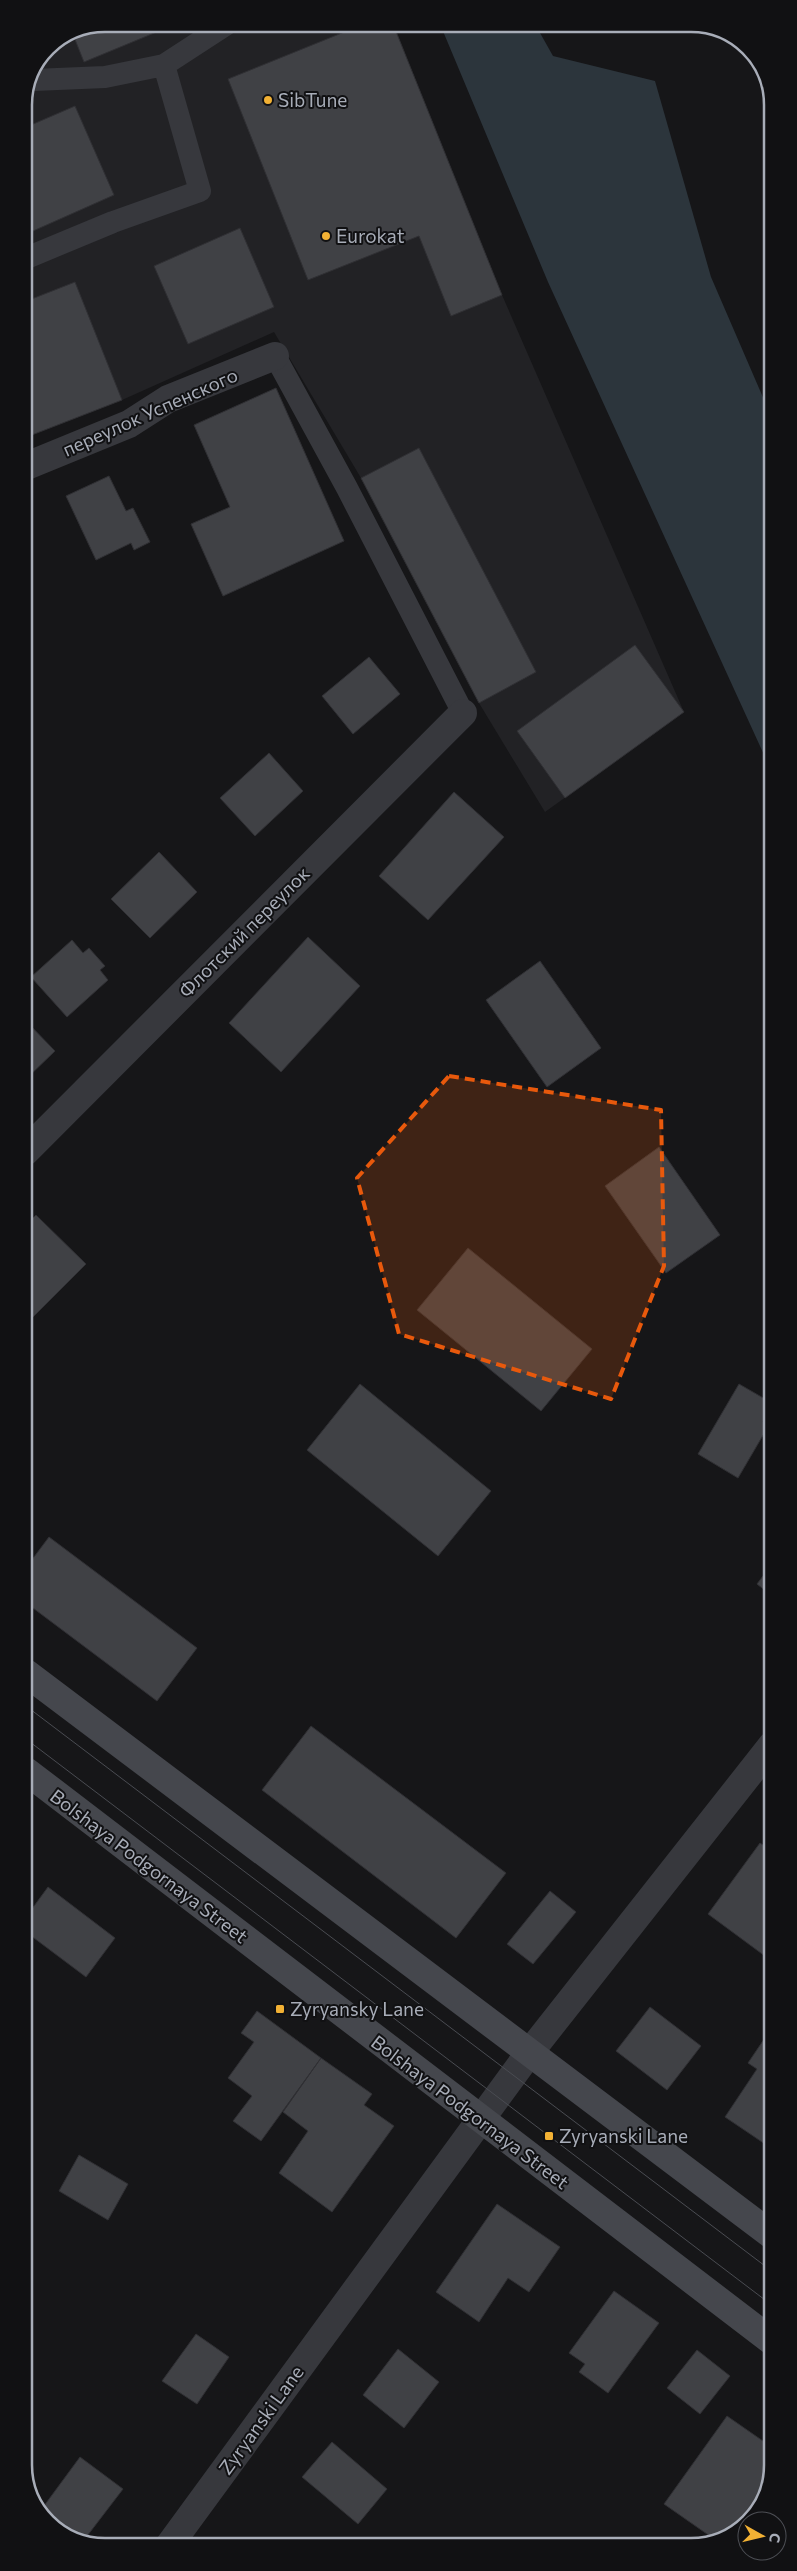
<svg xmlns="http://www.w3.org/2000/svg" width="797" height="2571" font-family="Commissioner,sans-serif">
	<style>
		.built { fill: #222225 }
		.water { fill: #2c353c }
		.building { fill: #404145; stroke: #303034 }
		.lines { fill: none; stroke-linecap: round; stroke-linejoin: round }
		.lane { stroke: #37383d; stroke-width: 22 }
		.street { stroke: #37383d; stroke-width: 28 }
		.secondary { stroke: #45474d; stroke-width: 28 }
		.tram { stroke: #4a4c52; stroke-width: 1 }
		.marked { fill: #e8590c; fill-opacity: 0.2; stroke: #e8590c; stroke-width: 4; stroke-dasharray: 10 6; stroke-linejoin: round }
		.poi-dot { fill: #f2b134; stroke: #111113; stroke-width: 2 }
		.labels { text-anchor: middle; stroke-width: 4; stroke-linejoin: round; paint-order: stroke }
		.poi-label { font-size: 19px; fill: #a8adb8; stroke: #111113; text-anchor: start }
		.street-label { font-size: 19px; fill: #a8adb8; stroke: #111113 }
		.rim { fill: none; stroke: #a8adb8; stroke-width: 2.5 }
	</style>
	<rect width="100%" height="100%" fill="#161618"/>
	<path class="built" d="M106,24H393L502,295L684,712L545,812L479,703L361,478L274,332L122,400L24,438V105L48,48Z"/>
	<path class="water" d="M440,24H535L553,56L655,81L711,277L771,416V770L548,282Z"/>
	<path class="building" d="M106,24H176L84,62L74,37Z
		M364,24H393L502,295L451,316L419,236L308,280L228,79Z
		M75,106L114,195L24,235V128Z
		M240,228L274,307L188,344L154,266Z
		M75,282L122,400L24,438V302Z
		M276,388L344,541L223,596L191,524L230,507L194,425Z
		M419,448L536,672L479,703L361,478Z
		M109,476L126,511L133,508L150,542L134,550L131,543L96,560L66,496Z
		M635,645L684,712L565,798L517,731Z
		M369,657L400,694L353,734L322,696Z
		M269,753L303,791L255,836L220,798Z
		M454,792L504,837L428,920L379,876Z
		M159,852L197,892L150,938L111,899Z
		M308,937L360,986L281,1072L229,1023Z
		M72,940L83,953L89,948L105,966L100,970L108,980L67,1017L31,977Z
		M540,961L601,1048L547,1087L486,1000Z
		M25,1020L55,1051L25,1080Z
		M659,1147L720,1235L666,1273L605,1186Z
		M36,1215L86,1264L25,1325V1226Z
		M468,1248L592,1349L541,1411L417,1310Z
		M360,1384L491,1491L438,1556L307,1450Z
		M739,1384L772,1403V1407L763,1422L769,1425L738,1478L698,1454Z
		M49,1537L197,1648L157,1701L25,1602V1569Z
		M772,1564V1596L757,1584Z
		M311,1726L506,1873L456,1938L262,1790Z
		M760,1843L773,1852V1962L708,1914Z
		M48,1887L115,1938L86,1977L26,1932V1917Z
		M550,1891L576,1912L533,1964L507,1944Z
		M650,2007L701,2046L667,2090L616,2051Z
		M257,2011L321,2058L261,2141L233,2121L252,2096L228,2078L254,2042L241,2033Z
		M773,2026V2132L765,2144L725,2117L757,2069L748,2063Z
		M321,2058L372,2094L364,2105L394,2126L332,2212L279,2173L308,2131L283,2112Z
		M79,2155L128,2184L108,2220L59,2191Z
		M497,2204L560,2247L529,2292L508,2278L479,2322L436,2292Z
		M614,2291L659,2323L608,2393L579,2372L585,2364L569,2353Z
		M196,2334L229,2357L197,2404L162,2381Z
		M398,2349L439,2382L404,2428L363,2395Z
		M697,2350L730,2376L700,2414L667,2388Z
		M727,2416L773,2448V2466L756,2515L717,2541L664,2504Z
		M332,2442L387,2489L358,2524L302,2477Z
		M80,2457L123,2489L84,2540L52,2527L41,2510Z"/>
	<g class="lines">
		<path class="lane" d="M164,65L227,24
			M24,259L113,222L200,191L164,65L105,77L34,80
			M275,356L347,488L463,713"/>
		<path class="street" d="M24,467L129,424L168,399L275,356
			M25,1152L463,713
			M168,2547L530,2052L772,1745"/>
		<path class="secondary" d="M26,1673L773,2236
			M26,1771L773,2342"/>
		<path class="tram" d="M26,1706L773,2272
			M26,1739L773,2306"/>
	</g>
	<path class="marked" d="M449,1076L661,1110L664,1266L611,1399L399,1334L357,1178Z"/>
	<g class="poi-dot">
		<circle cx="268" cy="100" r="5"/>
		<circle cx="326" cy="236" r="5"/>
		<rect x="275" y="2004" width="10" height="10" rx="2.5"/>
		<rect x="544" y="2131" width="10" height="10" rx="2.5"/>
	</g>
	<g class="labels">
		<g class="poi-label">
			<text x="278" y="107">SibTune</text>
			<text x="336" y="243">Eurokat</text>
			<text x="290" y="2016">Zyryansky Lane</text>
			<text x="559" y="2143">Zyryanski Lane</text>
		</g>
		<g class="street-label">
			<text transform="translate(150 412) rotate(-24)" y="7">переулок Успенского</text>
			<text transform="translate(244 932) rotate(-45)" y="7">Флотский переулок</text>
			<text transform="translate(149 1866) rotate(37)" y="7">Bolshaya Podgornaya Street</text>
			<text transform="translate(470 2112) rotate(37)" y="7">Bolshaya Podgornaya Street</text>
			<text transform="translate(261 2420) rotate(-54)" y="7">Zyryanski Lane</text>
		</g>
	</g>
	<path d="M0 0H797V2571H0ZM105 32H691A73 73 0 0 1 764 105V2465A73 73 0 0 1 691 2538H105A73 73 0 0 1 32 2465V105A73 73 0 0 1 105 32Z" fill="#111113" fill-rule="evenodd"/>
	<path class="rim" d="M105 32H691A73 73 0 0 1 764 105V2465A73 73 0 0 1 691 2538H105A73 73 0 0 1 32 2465V105A73 73 0 0 1 105 32Z"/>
	<g transform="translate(762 2536) rotate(98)"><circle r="24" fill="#111113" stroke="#4d4f55"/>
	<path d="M0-4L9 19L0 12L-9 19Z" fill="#f2b134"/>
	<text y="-8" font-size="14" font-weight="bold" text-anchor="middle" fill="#a8adb8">С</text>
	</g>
</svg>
